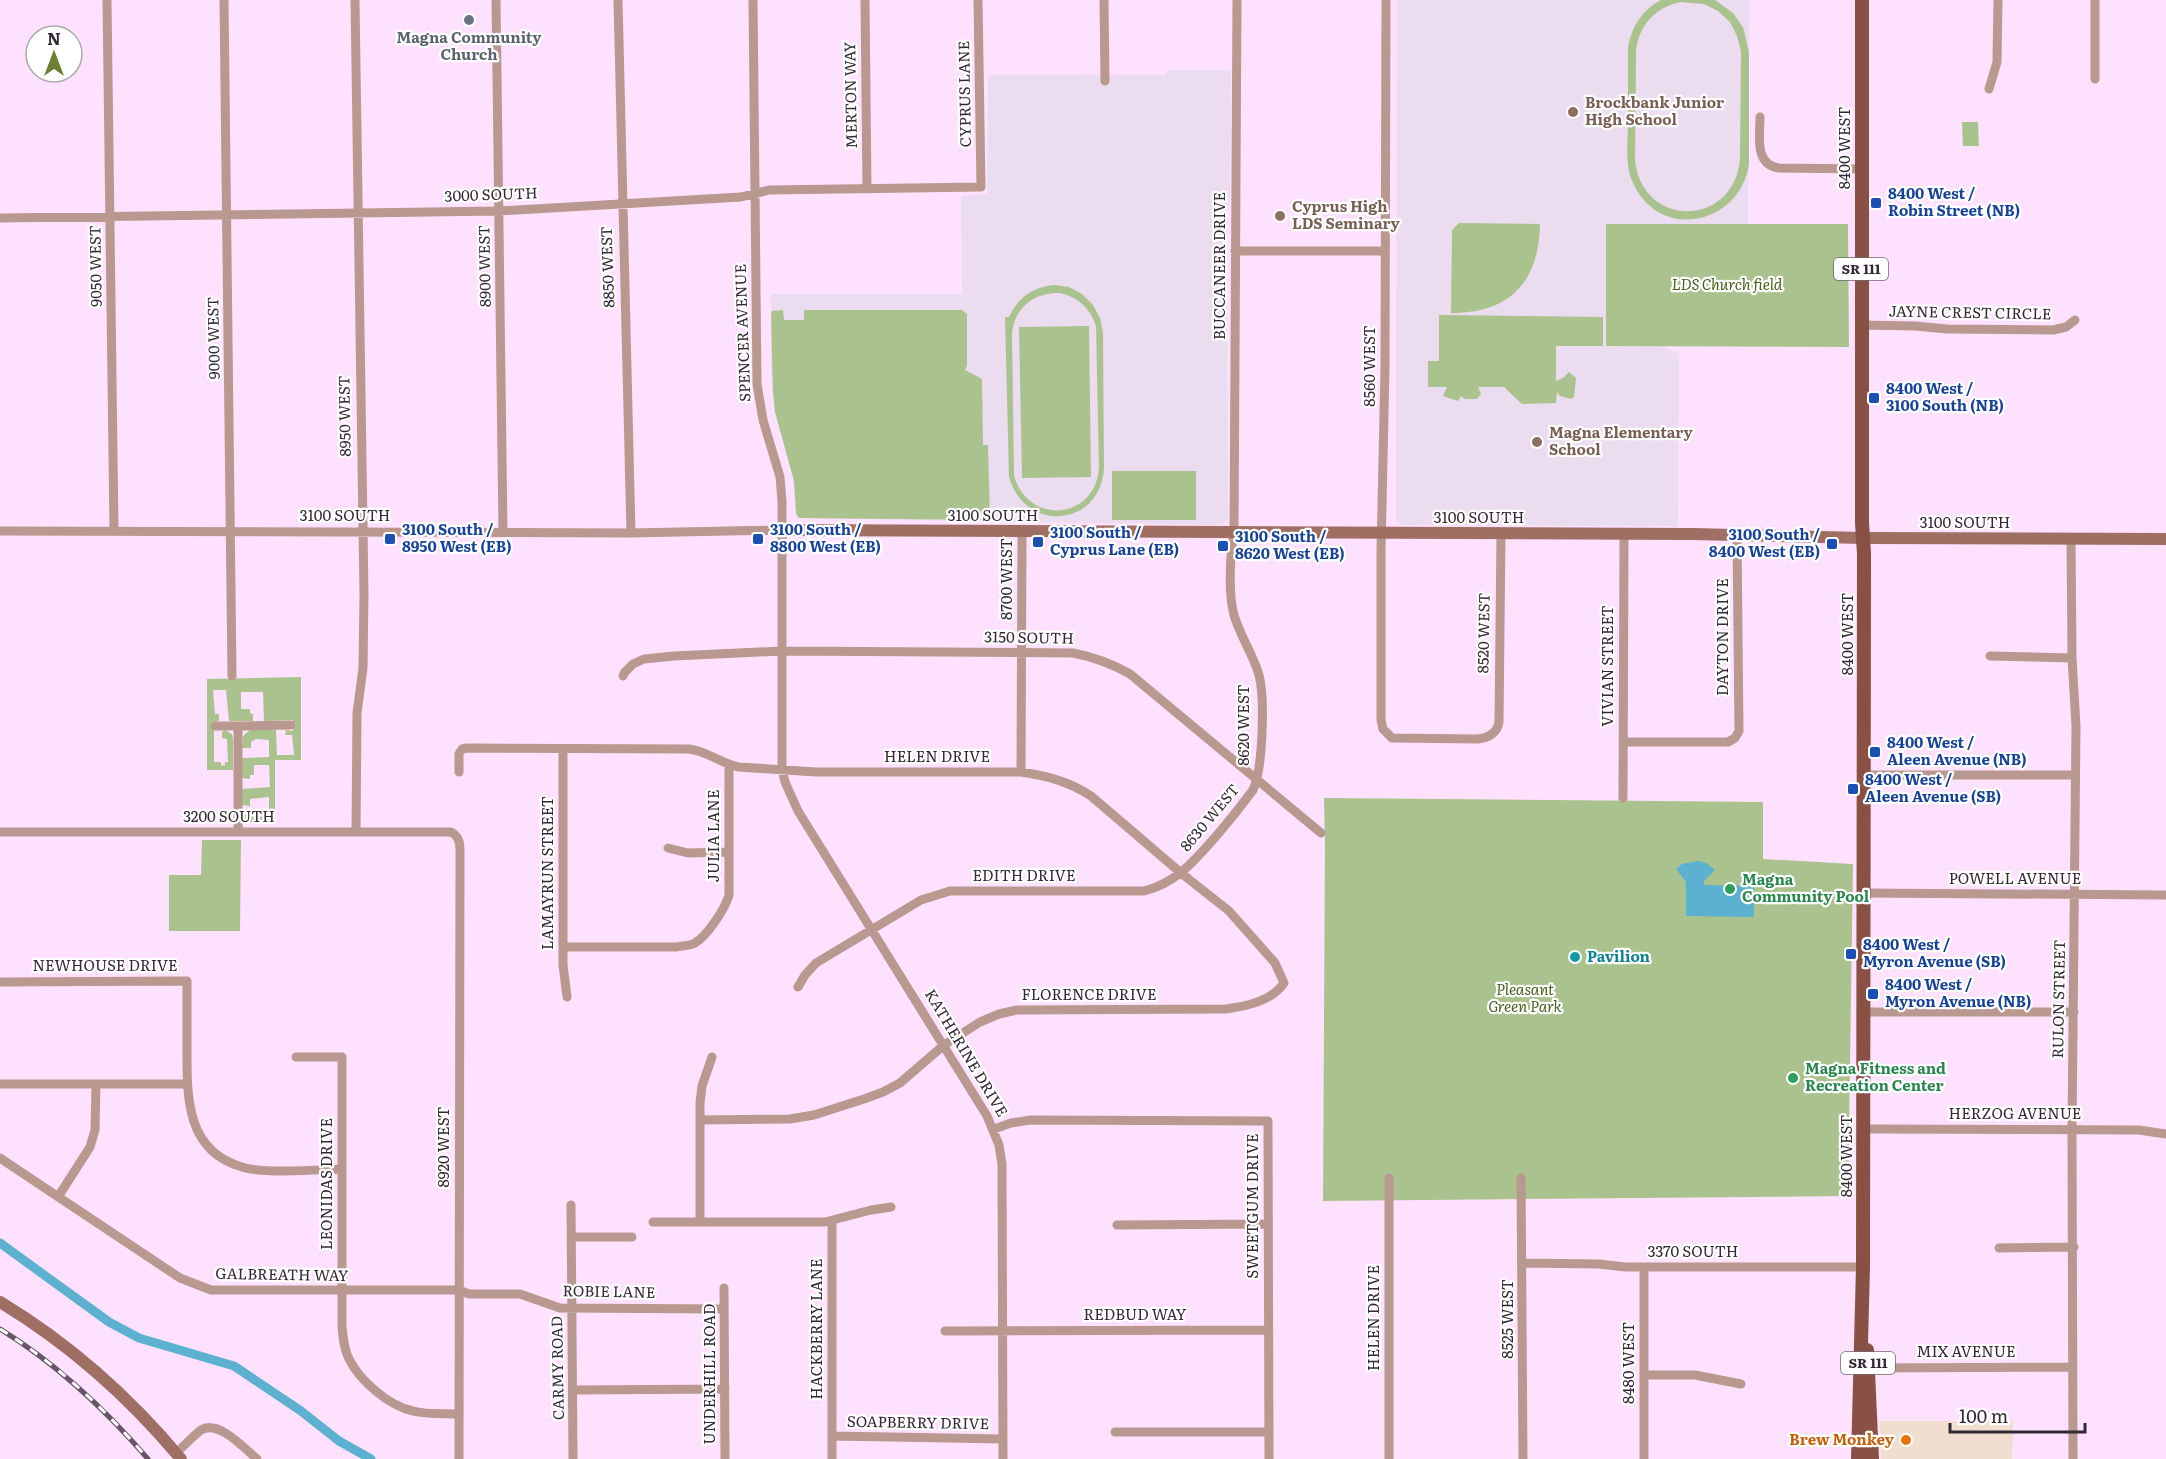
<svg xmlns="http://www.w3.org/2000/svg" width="2166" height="1459" font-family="Literata,serif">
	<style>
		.commercial { fill: #f1dece }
		.education { fill: #ecdcef }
		.green { fill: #aac28d; fill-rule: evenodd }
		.water { fill: #5cb1d0 }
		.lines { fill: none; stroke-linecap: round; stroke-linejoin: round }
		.canal { stroke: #5cb1d0; stroke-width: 9 }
		.street { stroke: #b9988f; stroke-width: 9 }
		.secondary { stroke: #9e6f62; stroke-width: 12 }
		.primary { stroke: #895143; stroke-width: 14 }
		.rail-casing { stroke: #655565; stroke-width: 5 }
		.rail { stroke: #fff; stroke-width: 3; stroke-dasharray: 9; stroke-linecap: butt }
		.worship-dot { fill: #6b7280; stroke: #fff; stroke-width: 2 }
		.education-dot { fill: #8d6e63; stroke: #fff; stroke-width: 2 }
		.transit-dot { fill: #1a4fb4; stroke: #fff; stroke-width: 2 }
		.leisure-dot { fill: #2e9e5b; stroke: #fff; stroke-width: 2 }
		.culture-dot { fill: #0f9aa8; stroke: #fff; stroke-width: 2 }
		.food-dot { fill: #e8710a; stroke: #fff; stroke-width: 2 }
		.labels { text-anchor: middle; stroke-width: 4.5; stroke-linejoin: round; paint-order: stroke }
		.shield { fill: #fff; stroke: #706870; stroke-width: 1.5 }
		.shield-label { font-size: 14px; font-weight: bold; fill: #332833 }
		.worship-label { font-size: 15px; font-weight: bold; fill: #5b616d; stroke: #fff }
		.street-label { font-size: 15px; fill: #332833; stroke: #fff }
		.education-label { font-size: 15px; font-weight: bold; fill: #785e54; stroke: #fff; text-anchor: start }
		.transit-label { font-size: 15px; font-weight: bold; fill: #164399; stroke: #fff; text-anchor: start }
		.park-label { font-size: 15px; font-style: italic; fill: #47611d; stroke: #fff }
		.leisure-label { font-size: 15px; font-weight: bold; fill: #27864d; stroke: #fff; text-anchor: start }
		.culture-label { font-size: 15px; font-weight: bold; fill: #0d838f; stroke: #fff; text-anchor: start }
		.food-label { font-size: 15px; font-weight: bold; fill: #c56008; stroke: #fff; text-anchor: end }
	</style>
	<rect width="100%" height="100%" fill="#fee1fe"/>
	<path class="commercial" d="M1880,1421H2013L2012,1459H1881Z"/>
	<path class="education" d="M1397,0H1749L1748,224L1606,225V346H1662L1679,354L1678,526L1402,525L1396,522Z
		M1167,70H1231L1230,204L1227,208L1228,519L1222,525L796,518L793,477L774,410L771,371V294H962L961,196L987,194L988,75H1166Z"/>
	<path class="green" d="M1661,0H1715L1733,13L1743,27L1749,52V165C1739,225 1661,241 1634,185C1624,166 1628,142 1628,121C1628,97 1628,72 1628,47C1632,26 1642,10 1661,0ZM1680,2L1704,4L1718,11L1730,22L1737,36L1741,51L1740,159C1734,228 1642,229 1635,160L1636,51C1639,25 1655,8 1680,2Z
		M1962,122H1978L1979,146H1963Z
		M1459,223L1540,224C1539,282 1510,313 1451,313L1452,230Z
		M1606,224H1848L1849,347L1606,346Z
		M1054,285L1069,287L1082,294L1093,305L1100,318L1103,333L1104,468C1101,527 1025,534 1009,477L1005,317H1009C1018,298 1032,287 1054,285ZM1060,293C1078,297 1090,308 1096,326L1099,468C1095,520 1029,526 1014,476L1012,334C1014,308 1034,292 1060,293Z
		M783,310L784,320H804V310H962L967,314V366L965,370L982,379L983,445H988L990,520L799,518L796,513L794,481L775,412L773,392L771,314L772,311Z
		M1439,315L1603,317V346H1556V381L1563,378L1569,372L1576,378L1574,397L1571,399L1560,396L1557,392L1556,403L1522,404L1504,387H1478L1481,394L1477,399H1465L1461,396L1458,401L1443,396L1447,387H1428V361H1439Z
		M1089,326L1091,477L1022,478L1019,327Z
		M1112,471H1196V520H1112Z
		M301,677V760H275V822H242V816L244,815L269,814V797L250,799V806L242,805V789L270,787L269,765H254V775H250V779L242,778V758L269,757V740L256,739L251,742V748H242L243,736L250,730H276L277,755H294L292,735H285L286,730L293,731V726L296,724H293V720L264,721L263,692H241V709H250V713L253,714V721H229L226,690H213L215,714H219V721L212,722V729H214V762H221V766L225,765V762H228L227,739L222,738V732L225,730L232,734L233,739V770H207V679Z
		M1324,798L1763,802V859L1853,864L1848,1196L1323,1201L1325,843Z
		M202,840H241L240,931H169V875H201Z"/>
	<path class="water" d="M1698,861L1706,863L1715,870L1704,881V885L1754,886V917L1686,916V882L1676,869L1682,864Z"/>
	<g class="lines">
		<path class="canal" d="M0,1243L109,1322L139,1338L234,1366L301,1411L339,1441L371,1459"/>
		<path class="street" d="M107,0L114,531
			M224,0L232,676
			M355,0L364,593L363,668L357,713L356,832
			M496,0L503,532
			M618,0L631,533
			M753,0L757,384L763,420L780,477L782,501V769L785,782L798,811L987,1116L999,1145L1002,1164L1003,1459
			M865,0L867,189
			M1104,0L1105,81
			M1386,0L1385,368L1381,551V720L1383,729L1392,738L1477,739C1488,738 1497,734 1499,722L1501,534
			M2095,79V0
			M1989,89L1997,62L1998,0
			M1760,117C1760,136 1754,165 1779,168L1862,169
			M0,218L499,211L741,197L769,190L981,187L978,0
			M1235,251H1385
			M1861,325L1915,326L1947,329L2053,330L2066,327L2075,320
			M0,531L631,533L782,530
			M2071,539L2072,658L2076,726L2072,1130L2073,1459
			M1990,656L2072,658
			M623,676L625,672L633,664L644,659L674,656L782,651L1073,653C1094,657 1111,663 1130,674L1321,833
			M215,726H238
			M1623,742H1728L1735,738L1739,731L1737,535
			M563,749V965L567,997
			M459,772V754L462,749L467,748L689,749C708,751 721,764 739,767L816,772H1021C1047,776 1068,781 1091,796L1181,873L1229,911L1275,963L1284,983C1272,1001 1247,1006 1226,1009L1017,1010L999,1014L980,1022L944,1045L900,1083L883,1092L864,1099L814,1115L790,1119L700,1120
			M1021,772L1022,531
			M1864,775H2075
			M1623,798L1624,534
			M0,832H451C460,837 460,844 460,853L459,1459
			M238,832V726L291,725
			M668,848L688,853L729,852
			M1864,893L2166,895
			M563,947H676C682,946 689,946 695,943C707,936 725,909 729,895V765
			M0,982L187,981C187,1004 187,1027 187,1050C187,1097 186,1151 242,1167C264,1174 316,1170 342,1169
			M798,987L805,975L816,963L921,900L950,891H1144C1177,883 1196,859 1218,834C1230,820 1242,805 1253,790C1263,769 1265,698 1259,675C1253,654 1240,636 1234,615C1228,593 1230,556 1234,532L1237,0
			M1864,1012H2074
			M296,1057H342V1327C343,1338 344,1349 349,1359C360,1381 389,1406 413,1411C428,1415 444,1413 459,1414
			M0,1084H187
			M994,1129L1011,1123L1030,1120L1268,1121L1269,1459
			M1864,1129L2139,1130L2166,1134
			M0,1158L180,1278L211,1290H459L469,1294H520L560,1308L724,1309
			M1389,1178V1459
			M1521,1178L1523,1459
			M58,1197L90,1147L95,1130L96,1084
			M571,1205L573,1459
			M832,1221V1459
			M653,1222H825L871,1210L891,1207
			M700,1222V1103L702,1086L712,1057
			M1117,1225L1268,1224
			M571,1237H632
			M1999,1248L2074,1247
			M1523,1263L1599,1264L1625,1267H1863
			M1644,1267V1459
			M724,1288L725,1459
			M945,1331L1268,1330
			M1863,1368L2073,1367
			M1644,1375H1695L1741,1384
			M573,1390L725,1389
			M1115,1432H1269
			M832,1436L1003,1439
			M176,1453C184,1446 192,1437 201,1430C218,1419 245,1449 257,1459"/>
		<path class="secondary" d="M782,530L1692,534L1863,538L2166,539
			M0,1302C68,1343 130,1398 181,1459"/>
		<path class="primary" d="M1867,1350L1872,1459
			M1858,1459L1863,1267L1864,554L1862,523V0"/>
		<g class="rail-casing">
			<path id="rail" d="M0,1329C57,1364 104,1408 148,1459"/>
		</g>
		<use href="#rail" class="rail"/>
	</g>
	<circle class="worship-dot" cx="469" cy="20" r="6"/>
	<g class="education-dot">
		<circle cx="1573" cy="112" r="6"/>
		<circle cx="1280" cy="216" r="6"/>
		<circle cx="1537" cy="442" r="6"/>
	</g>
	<g class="transit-dot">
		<rect x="1870" y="197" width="12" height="12" rx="3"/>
		<rect x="1868" y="392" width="12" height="12" rx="3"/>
		<rect x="384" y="533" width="12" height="12" rx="3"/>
		<rect x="752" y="533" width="12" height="12" rx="3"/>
		<rect x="1032" y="536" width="12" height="12" rx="3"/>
		<rect x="1826" y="538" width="12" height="12" rx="3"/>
		<rect x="1217" y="540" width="12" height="12" rx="3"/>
		<rect x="1869" y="746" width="12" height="12" rx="3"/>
		<rect x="1847" y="783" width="12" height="12" rx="3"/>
		<rect x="1845" y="948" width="12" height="12" rx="3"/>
		<rect x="1867" y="988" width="12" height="12" rx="3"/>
	</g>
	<g class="leisure-dot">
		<circle cx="1730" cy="889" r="6"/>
		<circle cx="1793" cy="1078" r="6"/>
	</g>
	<circle class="culture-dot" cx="1575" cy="957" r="6"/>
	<circle class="food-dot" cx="1906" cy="1440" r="6"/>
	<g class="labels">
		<g class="shield">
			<rect x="1834" y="258" width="54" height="22" rx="4.5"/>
			<rect x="1841" y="1352" width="54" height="22" rx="4.5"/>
		</g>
		<g class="shield-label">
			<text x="1861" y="274">SR 111</text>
			<text x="1868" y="1368">SR 111</text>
		</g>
		<g class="worship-label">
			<text x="469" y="43">Magna Community<tspan x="469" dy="17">Church</tspan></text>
		</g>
		<g class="street-label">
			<text transform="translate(965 94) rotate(-91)" y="5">CYPRUS LANE</text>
			<text transform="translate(851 95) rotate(-91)" y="5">MERTON WAY</text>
			<text transform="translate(1845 148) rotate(-90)" y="5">8400 WEST</text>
			<text transform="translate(491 195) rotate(-2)" y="5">3000 SOUTH</text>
			<text transform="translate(96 266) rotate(-91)" y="5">9050 WEST</text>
			<text transform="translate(485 266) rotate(-91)" y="5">8900 WEST</text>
			<text transform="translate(1220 266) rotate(-90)" y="5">BUCCANEER DRIVE</text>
			<text transform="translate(608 267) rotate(-92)" y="5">8850 WEST</text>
			<text transform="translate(1970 313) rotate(1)" y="5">JAYNE CREST CIRCLE</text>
			<text transform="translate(743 333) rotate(-92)" y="5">SPENCER AVENUE</text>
			<text transform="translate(214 338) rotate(-91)" y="5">9000 WEST</text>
			<text transform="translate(1370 366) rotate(-90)" y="5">8560 WEST</text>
			<text transform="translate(345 416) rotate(-91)" y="5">8950 WEST</text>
			<text x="345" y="521">3100 SOUTH</text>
			<text x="993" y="521">3100 SOUTH</text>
			<text x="1479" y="523">3100 SOUTH</text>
			<text x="1965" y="528">3100 SOUTH</text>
			<text transform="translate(1007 579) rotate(-90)" y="5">8700 WEST</text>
			<text transform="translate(1484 633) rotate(-89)" y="5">8520 WEST</text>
			<text transform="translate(1848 634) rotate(-90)" y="5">8400 WEST</text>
			<text transform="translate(1723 637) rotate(-90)" y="5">DAYTON DRIVE</text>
			<text transform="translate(1029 638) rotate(1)" y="5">3150 SOUTH</text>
			<text transform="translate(1608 666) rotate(-90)" y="5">VIVIAN STREET</text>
			<text transform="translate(1244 725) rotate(-90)" y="5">8620 WEST</text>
			<text x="937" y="762">HELEN DRIVE</text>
			<text x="229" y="822">3200 SOUTH</text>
			<text transform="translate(1210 818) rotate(-50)" y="5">8630 WEST</text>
			<text transform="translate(714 836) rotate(-90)" y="5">JULIA LANE</text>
			<text transform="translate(548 873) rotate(-90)" y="5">LAMAYRUN STREET</text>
			<text x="1024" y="881">EDITH DRIVE</text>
			<text x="2015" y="884">POWELL AVENUE</text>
			<text x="105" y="971">NEWHOUSE DRIVE</text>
			<text x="1089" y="1000">FLORENCE DRIVE</text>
			<text transform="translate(2059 999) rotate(-89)" y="5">RULON STREET</text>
			<text transform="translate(966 1053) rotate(59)" y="5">KATHERINE DRIVE</text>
			<text x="2015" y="1119">HERZOG AVENUE</text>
			<text transform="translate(444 1147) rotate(-90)" y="5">8920 WEST</text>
			<text transform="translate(1847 1156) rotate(-90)" y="5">8400 WEST</text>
			<text transform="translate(327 1184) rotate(-90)" y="5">LEONIDAS DRIVE</text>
			<text transform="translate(1253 1206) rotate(-90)" y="5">SWEETGUM DRIVE</text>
			<text x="1693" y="1257">3370 SOUTH</text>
			<text transform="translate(282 1275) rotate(1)" y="5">GALBREATH WAY</text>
			<text transform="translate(609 1292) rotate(1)" y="5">ROBIE LANE</text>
			<text x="1135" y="1320">REDBUD WAY</text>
			<text transform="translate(1374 1318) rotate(-90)" y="5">HELEN DRIVE</text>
			<text transform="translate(1508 1319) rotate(-90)" y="5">8525 WEST</text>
			<text transform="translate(817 1329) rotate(-90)" y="5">HACKBERRY LANE</text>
			<text x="1966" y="1357">MIX AVENUE</text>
			<text transform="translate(1629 1363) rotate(-90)" y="5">8480 WEST</text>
			<text transform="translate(558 1368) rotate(-91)" y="5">CARMY ROAD</text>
			<text transform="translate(710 1374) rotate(-90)" y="5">UNDERHILL ROAD</text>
			<text transform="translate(918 1423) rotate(1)" y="5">SOAPBERRY DRIVE</text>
		</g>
		<g class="education-label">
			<text x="1585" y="108">Brockbank Junior<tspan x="1585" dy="17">High School</tspan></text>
			<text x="1292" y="212">Cyprus High<tspan x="1292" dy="17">LDS Seminary</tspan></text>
			<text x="1549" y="438">Magna Elementary<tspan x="1549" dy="17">School</tspan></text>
		</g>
		<g class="transit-label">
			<text x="1888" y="199">8400 West /<tspan x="1888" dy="17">Robin Street (NB)</tspan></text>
			<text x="1886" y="394">8400 West /<tspan x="1886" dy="17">3100 South (NB)</tspan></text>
			<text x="402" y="535">3100 South /<tspan x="402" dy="17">8950 West (EB)</tspan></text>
			<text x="770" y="535">3100 South /<tspan x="770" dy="17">8800 West (EB)</tspan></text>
			<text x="1050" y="538">3100 South /<tspan x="1050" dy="17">Cyprus Lane (EB)</tspan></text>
			<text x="1820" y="540" text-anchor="end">3100 South /<tspan x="1820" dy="17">8400 West (EB)</tspan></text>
			<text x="1235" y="542">3100 South /<tspan x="1235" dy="17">8620 West (EB)</tspan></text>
			<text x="1887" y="748">8400 West /<tspan x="1887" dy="17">Aleen Avenue (NB)</tspan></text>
			<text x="1865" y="785">8400 West /<tspan x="1865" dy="17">Aleen Avenue (SB)</tspan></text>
			<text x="1863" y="950">8400 West /<tspan x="1863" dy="17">Myron Avenue (SB)</tspan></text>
			<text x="1885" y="990">8400 West /<tspan x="1885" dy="17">Myron Avenue (NB)</tspan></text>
		</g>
		<g class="park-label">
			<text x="1727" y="290">LDS Church field</text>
			<text x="1525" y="995">Pleasant<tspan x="1525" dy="17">Green Park</tspan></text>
		</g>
		<g class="leisure-label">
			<text x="1742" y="885">Magna<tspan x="1742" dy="17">Community Pool</tspan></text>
			<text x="1805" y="1074">Magna Fitness and<tspan x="1805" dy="17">Recreation Center</tspan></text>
		</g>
		<g class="culture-label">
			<text x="1587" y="962">Pavilion</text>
		</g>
		<g class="food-label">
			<text x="1894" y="1445">Brew Monkey</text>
		</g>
	</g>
	<g transform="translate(54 54)"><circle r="28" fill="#ffffff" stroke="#ada9ad" stroke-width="1.5"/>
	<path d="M0-4.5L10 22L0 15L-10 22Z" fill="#6a8134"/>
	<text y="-9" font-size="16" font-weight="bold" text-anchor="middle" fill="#332833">N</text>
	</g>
	<path d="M1950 1423v9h135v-9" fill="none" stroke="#332833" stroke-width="3"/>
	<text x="1959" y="1423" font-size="18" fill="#332833" stroke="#ffffff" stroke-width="4.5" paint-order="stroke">100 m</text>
</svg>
